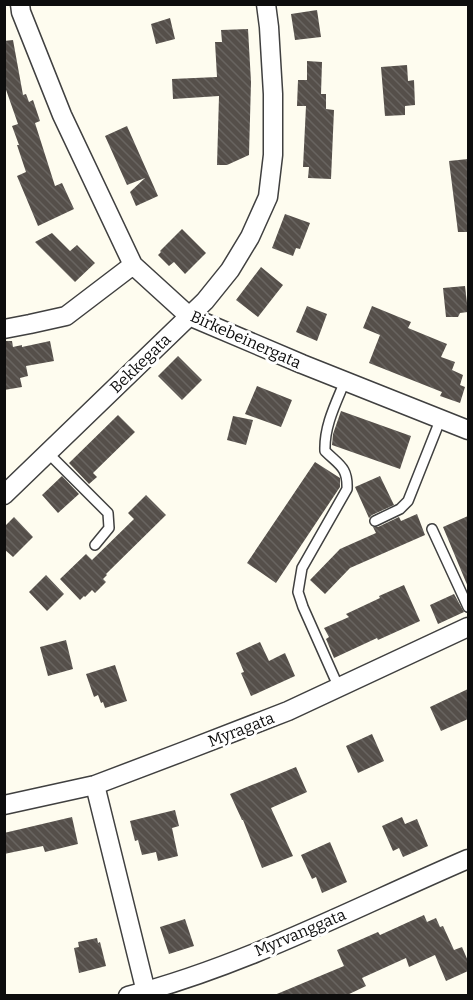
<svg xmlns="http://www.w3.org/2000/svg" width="473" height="1000" font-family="Bitter,serif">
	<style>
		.building { fill: url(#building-back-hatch) }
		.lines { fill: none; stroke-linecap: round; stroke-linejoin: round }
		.lane-casing { stroke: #404040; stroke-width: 12 }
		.street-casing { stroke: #404040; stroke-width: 21 }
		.lane { stroke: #fff; stroke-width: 9 }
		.street { stroke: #fff; stroke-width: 18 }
		.labels { text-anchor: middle; stroke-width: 6; stroke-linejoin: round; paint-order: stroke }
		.street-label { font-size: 16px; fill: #0d0d0d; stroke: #fff }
	</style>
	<defs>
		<pattern id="building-back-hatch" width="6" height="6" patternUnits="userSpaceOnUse" patternTransform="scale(1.5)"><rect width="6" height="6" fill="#554f4a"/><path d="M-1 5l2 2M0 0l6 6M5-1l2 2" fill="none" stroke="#686460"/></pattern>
	</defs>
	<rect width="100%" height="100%" fill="#fefcef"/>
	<path class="building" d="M317,10L321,37L295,40L291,14Z
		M170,18L175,39L156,44L151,24Z
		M248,29L251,82L249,155L227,165H217L219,96L173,99L172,79L217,77L215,42H222L221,30Z
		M13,40L23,95L26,94L29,102L33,100L40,121L35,123L55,186L62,183L74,209L38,226L17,176L26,172L17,145H19L12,126L18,124L4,84V41Z
		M307,61L322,62L321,94H326V109L334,110L331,179L308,178L309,167H303L306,106H297L298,80H307Z
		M407,65L408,81L414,80L415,105L405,106V115L385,116L381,67Z
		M127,126L158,196L136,206L130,192L145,178L127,185L105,136Z
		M468,159V232H458L449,161Z
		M285,214L310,223L300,249L296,248L293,256L272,248Z
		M182,229L206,253L185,274L174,262L169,266L158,255L161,252L160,251Z
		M52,233L70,251L77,245L95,263L75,282L35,242Z
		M261,267L283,285L258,317L236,300Z
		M465,286L468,312L460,313L458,317H446L443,288Z
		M307,306L327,314L317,341L296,332Z
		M372,306L411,322L408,328L447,344L441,357L455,362L452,370L463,375L460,385L465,387L460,403L440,396L442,392L369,363L380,335L363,328Z
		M4,341H12L13,347L22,345V347L50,341L54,361L26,366L28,376L20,378L22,387L4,390Z
		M178,356L202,380L182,400L158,376Z
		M257,386L292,400L281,427L245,414Z
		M341,411L411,436L400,469L332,445L333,434Z
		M118,415L135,432L93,473L97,477L89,484L69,463Z
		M233,416L253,420L246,445L227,440Z
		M315,462L340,478V487L276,583L247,563Z
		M62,476L79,494L58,513L42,495Z
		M380,476L394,505L372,515L369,518L355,487Z
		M146,495L166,515L106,574L107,575L103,579L106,582L95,593L92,590L85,597L84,596L80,600L60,579L86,554L92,560L134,519L128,513Z
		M417,514L425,535L350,568L325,594L310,580L340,549L376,533L373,527H378L399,517L401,521Z
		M468,516V592L467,588L468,587L443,527Z
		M14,517L33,537L13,557L4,549V527Z
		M46,575L64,594L47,611L29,592Z
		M404,585L420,621L378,640L377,638L334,658L326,639L329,637L324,628L349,617L346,614L380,598L379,596Z
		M454,594L464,612L438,624L430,605Z
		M66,640L73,669L48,676L40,647Z
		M260,642L269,661L285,653L295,676L251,696L241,673L244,672L236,653Z
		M115,665L127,701L105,708L103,702L101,703L98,695L94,697L86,674Z
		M468,689V719L441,731L430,707Z
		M372,734L384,761L358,773L346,746Z
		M296,767L307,792L271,808L293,856L262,868L243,820H242L230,794Z
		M175,810L179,826L172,828L178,856L158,861L156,852L142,855L138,840L135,841L130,821Z
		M72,817L78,844L45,852L43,846L4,854V833Z
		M402,817L405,824L417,819L428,846L403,857L399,848L393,851L382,826Z
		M330,842L347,882L322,893L316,877L312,879L301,855Z
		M424,915L427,922L436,918L440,927L443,926L454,950L462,947L468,961V971L446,981L435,955L409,967L406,958L362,978L366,986L345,996H272L344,966L337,950L378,932L380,935Z
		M185,919L194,946L169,954L160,927Z
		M97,938L98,943L100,942L106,966L79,973L74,948L79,947L78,942Z"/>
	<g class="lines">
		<g class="lane-casing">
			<path id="lane" d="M48,453L108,513L109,528L95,545
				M375,521L400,509L408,501L441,418
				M432,529L468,607
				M339,688L303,607L298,592L302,568L347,489C348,467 339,465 325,451C324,426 336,403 345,381"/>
		</g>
		<g class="street-casing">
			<path id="street" d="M20,4L21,12L62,115L133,265L189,316L302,364L468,430
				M4,329L30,324L66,316L133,265
				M4,495L205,301L230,270L250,237L268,197L273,155V94L269,27L266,4
				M95,785L147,996
				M4,805L95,785L182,752L288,711L468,627
				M128,996C247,965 356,907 468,859"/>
		</g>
		<use href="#lane" class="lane"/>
		<use href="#street" class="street"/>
	</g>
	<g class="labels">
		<g class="street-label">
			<text transform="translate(246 339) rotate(24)" y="6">Birkebeinergata</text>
			<text transform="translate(140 363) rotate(-44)" y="6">Bekkegata</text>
			<text transform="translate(241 729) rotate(-21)" y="6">Myragata</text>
			<text transform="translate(300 932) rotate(-23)" y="6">Myrvanggata</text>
		</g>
	</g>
	<rect width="473" height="1000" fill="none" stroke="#0d0d0d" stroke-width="12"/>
</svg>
